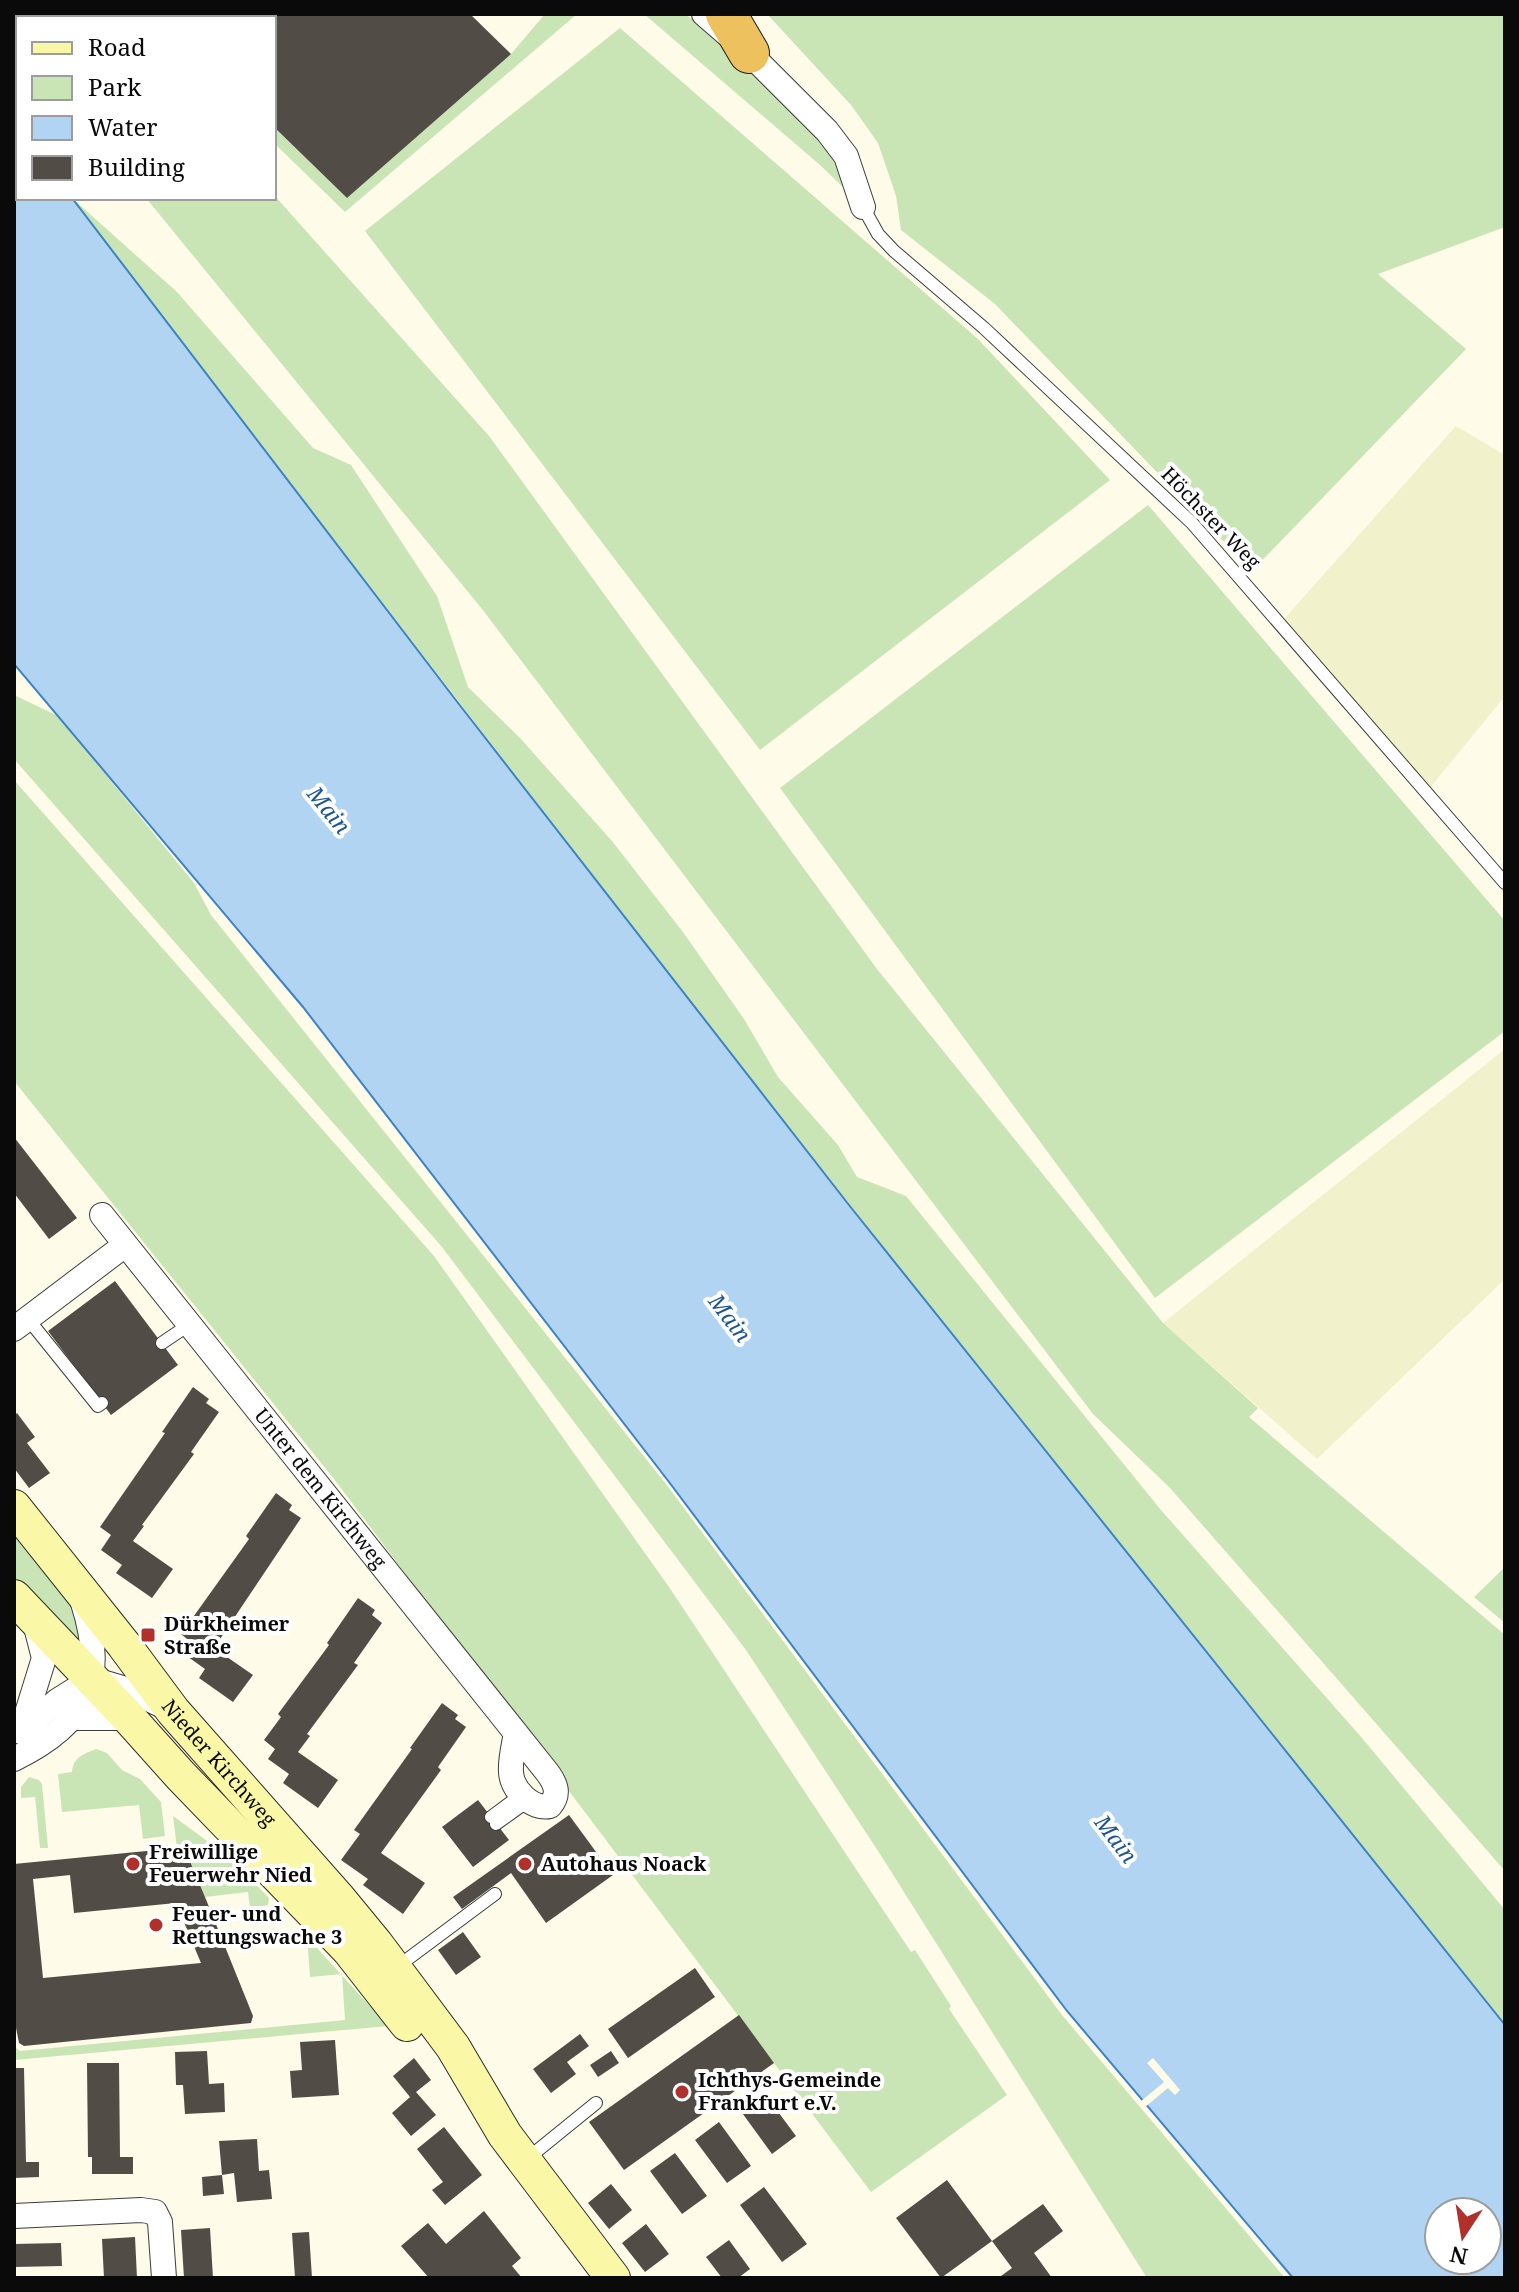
<svg xmlns="http://www.w3.org/2000/svg" width="1519" height="2292" font-family="'Noto Serif',serif">
	<style>
		.farmland { fill: #f1f1cb }
		.green { fill: #cae5b5 }
		.water { fill: #b0d4f2; stroke: #3c82c4; stroke-width: 2; fill-rule: evenodd }
		.pier { fill: #fefbe8 }
		.building { fill: #524c47; fill-rule: evenodd }
		.lines { fill: none; stroke-linecap: round; stroke-linejoin: round }
		.service-casing { stroke: #3d3d3d; stroke-width: 14 }
		.minor-casing { stroke: #3d3d3d; stroke-width: 26 }
		.secondary-casing { stroke: #2c2c2c; stroke-width: 36 }
		.trunk-casing { stroke: #1b1b1b; stroke-width: 42 }
		.service { stroke: #fff; stroke-width: 12 }
		.minor { stroke: #fff; stroke-width: 24 }
		.secondary { stroke: #faf8a7; stroke-width: 34 }
		.trunk { stroke: #eec15f; stroke-width: 40 }
		.poi-dot { fill: #b0312c; stroke: #fff; stroke-width: 3 }
		.labels { text-anchor: middle; stroke-width: 8; stroke-linejoin: round; paint-order: stroke }
		.street-label { font-size: 20px; fill: #0a0a0a; stroke: #fff }
		.poi-label { font-size: 20px; font-weight: bold; fill: #0a0a0a; stroke: #fff; text-anchor: start }
		.water-label { font-size: 22px; font-style: italic; fill: #1c5593; stroke: #fff }
	</style>
	<rect width="100%" height="100%" fill="#fefbe8"/>
	<path class="farmland" d="M1456,426L1505,455V696L1429,789L1284,619Z
		M1505,1049V1279L1317,1459L1163,1323Z"/>
	<path class="green" d="M14,14H84L89,18H18V55L14,51Z
		M545,14H577L345,212L274,143V127L347,198L511,54Z
		M644,14H685L753,67L834,151L848,192L820,165Z
		M767,14H1505V227L1378,274L1466,349L1252,571L995,304L901,230L896,196L878,143L851,105Z
		M620,28L978,339L1110,480L760,750L365,231Z
		M274,195L489,436L877,969L1163,1323L1258,1408L1249,1417L1505,1635V1871L1170,1488L1093,1414L482,609L146,198H274Z
		M72,198L177,292L313,448L351,465L437,596L468,687L520,738L612,841L683,932L744,1019L778,1077L838,1145L857,1177L906,1196L1161,1510L1362,1738L1505,1910V2025C1016,1425 542,813 72,198Z
		M1148,505L1505,921V1031L1155,1298L780,788Z
		M14,695L58,716L194,883L211,915L666,1484L1062,2015L1285,2278H1147L880,1854L746,1650L442,1247L14,759Z
		M14,780L434,1256L669,1587L911,1952L915,1950L951,2006L949,2009L1007,2095L871,2192L334,1479L14,1081Z
		M14,1521L78,1600L89,1657L14,1583Z
		M1505,1567V1623L1474,1597Z
		M96,1749L107,1753L122,1770L140,1779L161,1802L165,1836L143,1839L139,1805L62,1812L58,1774L72,1772C73,1757 84,1754 96,1749Z
		M29,1777L39,1780L42,1784L48,1848H40L35,1797L21,1798V1787Z
		M173,1816L229,1857L269,1898L268,1905L250,1909L248,1892L205,1897L186,1852L177,1848Z
		M307,1937L388,2026L14,2060V2046L20,2051L345,2020L342,1974L310,1977Z"/>
	<path class="water" d="M14,135L18,139V198H72L455,699L849,1205L1505,2025V2278H1293L1067,2011L669,1482L303,1007L14,664ZM1439,2212H1487V2260H1439Z"/>
	<path class="pier" d="M1153,2058L1180,2090L1175,2095L1168,2088L1144,2108L1140,2102L1164,2082L1147,2063Z"/>
	<path class="building" d="M159,14H234L230,18H163Z
		M277,14H470L511,54L347,198L274,127V17Z
		M14,1137L77,1218L49,1239L14,1193Z
		M115,1281L178,1365L111,1415L48,1331Z
		M193,1387L209,1399L206,1403L219,1412L191,1452L194,1454L142,1525L144,1526L133,1541L173,1569L152,1598L116,1573L122,1565L101,1550L111,1535L100,1527L165,1433L162,1432Z
		M17,1413L35,1437L27,1443L50,1473L29,1488L14,1468V1416Z
		M276,1493L292,1505L289,1510L301,1518L214,1648L253,1675L233,1702L199,1678L205,1669L184,1654L192,1643L181,1634L249,1539L246,1536Z
		M358,1598L375,1610L372,1615L382,1623L354,1663L358,1665L307,1734L310,1736L298,1752L338,1780L318,1808L283,1783L289,1774L268,1759L275,1749L264,1740L281,1717L278,1714L329,1645L327,1643Z
		M442,1703L458,1715L455,1719L466,1727L438,1767L441,1770L381,1853L425,1883L403,1914L363,1885L368,1879L341,1860L360,1834L354,1830L412,1749L410,1748Z
		M478,1800L509,1840L473,1867L442,1827Z
		M569,1815L613,1875L546,1923L511,1873L462,1909L453,1897Z
		M177,1848L186,1852L205,1897L253,2016L251,2023L24,2046L19,2043L14,2018V1864ZM70,1875L74,1913L176,1903L201,1963L43,1978L33,1879Z
		M463,1932L481,1957L456,1975L438,1950Z
		M695,1968L715,1997L628,2058L608,2029Z
		M739,2015L774,2063L624,2170L589,2122Z
		M580,2034L589,2046L567,2062L576,2074L551,2093L533,2069Z
		M335,2040L339,2095L292,2098L290,2071L302,2070L300,2042Z
		M207,2051L209,2084L224,2083L225,2112L185,2114L183,2085H176L175,2052Z
		M611,2051L619,2063L598,2077L590,2065Z
		M414,2058L431,2080L416,2092L436,2115L411,2136L392,2113L410,2097L393,2076Z
		M87,2063H119L120,2157H133V2174H92V2157H88Z
		M14,2068H24L26,2162H39V2177L14,2178Z
		M764,2093L796,2136L772,2154L740,2110Z
		M719,2122L751,2166L727,2183L695,2140Z
		M444,2127L482,2175L445,2205L432,2190L443,2182L417,2149Z
		M257,2139L259,2171L269,2170L272,2199L237,2202L234,2173L222,2175L224,2194L203,2196L202,2177L222,2175L219,2141Z
		M675,2153L707,2196L682,2214L650,2171Z
		M947,2180L992,2241L1043,2204L1063,2231L1034,2253L1052,2278H1003L1001,2276L1012,2268L992,2241L941,2278L896,2218Z
		M611,2184L632,2210L609,2229L588,2203Z
		M764,2187L807,2244L782,2262L740,2205Z
		M484,2211L521,2258L512,2266L522,2278H429L401,2246L428,2223L446,2244Z
		M646,2224L669,2254L645,2272L622,2243Z
		M210,2228L213,2278H184L181,2230Z
		M309,2232L312,2278H295L292,2233Z
		M135,2237L137,2278H104L102,2239Z
		M729,2240L750,2269L738,2278H722L706,2257Z
		M61,2243L62,2266L14,2267V2244Z"/>
	<g class="lines">
		<g class="service-casing">
			<path id="service" d="M252,18L256,14
				M863,207L878,234L894,251L984,328L1192,523L1505,883
				M28,1319L98,1406L102,1403
				M162,1343L190,1324
				M491,1817L522,1794
				M496,1824L528,1801
				M397,1967L495,1894
				M527,2159L596,2103"/>
		</g>
		<g class="minor-casing">
			<g id="minor">
				<path d="M704,14L749,53L827,131L846,156L863,207"/>
				<path id="s1" d="M102,1215L547,1772C556,1784 560,1794 550,1806C532,1810 512,1790 511,1772C510,1759 514,1745 516,1733"/>
				<path d="M14,1329L125,1245"/>
				<path d="M74,1718H129"/>
				<path d="M22,1729L44,1658L35,1623"/>
				<path d="M21,1732L57,1701L92,1679L129,1690L167,1708"/>
				<path d="M14,1759C86,1724 108,1681 83,1603"/>
				<path d="M14,2216L141,2210L155,2212L160,2222L164,2278"/>
			</g>
		</g>
		<g class="secondary-casing">
			<g id="secondary">
				<path id="s2" d="M14,1507L124,1645L173,1711L339,1899L376,1944L453,2047L505,2135L613,2278"/>
				<path d="M14,1597L129,1718L181,1776L349,1950L407,2024"/>
			</g>
		</g>
		<g class="trunk-casing">
			<path id="trunk" d="M726,14L749,53"/>
		</g>
		<use href="#service" class="service"/>
		<use href="#minor" class="minor"/>
		<use href="#secondary" class="secondary"/>
		<use href="#trunk" class="trunk"/>
	</g>
	<g class="poi-dot">
		<rect x="140" y="1627" width="16" height="16" rx="4"/>
		<circle cx="133" cy="1864" r="8"/>
		<circle cx="525" cy="1864" r="8"/>
		<circle cx="156" cy="1925" r="8"/>
		<circle cx="682" cy="2092" r="8"/>
	</g>
	<g class="labels">
		<g class="street-label">
			<text transform="translate(1211 518) rotate(46)" y="7">Höchster Weg</text>
			<text dy="7" stroke="none"><textPath href="#s1" startOffset="350">Unter dem Kirchweg</textPath></text>
			<text dy="7" stroke="none"><textPath href="#s2" startOffset="328">Nieder Kirchweg</textPath></text>
		</g>
		<g class="poi-label">
			<text x="164" y="1631">Dürkheimer<tspan x="164" dy="23">Straße</tspan></text>
			<text x="149" y="1859">Freiwillige<tspan x="149" dy="23">Feuerwehr Nied</tspan></text>
			<text x="541" y="1871">Autohaus Noack</text>
			<text x="172" y="1921">Feuer- und<tspan x="172" dy="23">Rettungswache 3</tspan></text>
			<text x="698" y="2087">Ichthys-Gemeinde<tspan x="698" dy="23">Frankfurt e.V.</tspan></text>
		</g>
		<g class="water-label">
			<text transform="translate(329 810) rotate(51)" y="8">Main</text>
			<text transform="translate(730 1318) rotate(53)" y="8">Main</text>
			<text transform="translate(1116 1839) rotate(53)" y="8">Main</text>
		</g>
	</g>
	<rect width="1519" height="2292" fill="none" stroke="#0a0a0a" stroke-width="32"/>
	<rect x="16" y="16" width="260" height="184" fill="#ffffff" stroke="#9d9d9d" stroke-width="2"/>
	<rect x="32" y="42" width="40" height="12" fill="#faf8a7" stroke="#9d9d9d" stroke-width="2"/>
	<text x="88" y="56" font-size="24" fill="#0a0a0a">Road</text>
	<rect x="32" y="76" width="40" height="24" fill="#cae5b5" stroke="#9d9d9d" stroke-width="2"/>
	<text x="88" y="96" font-size="24" fill="#0a0a0a">Park</text>
	<rect x="32" y="116" width="40" height="24" fill="#b0d4f2" stroke="#9d9d9d" stroke-width="2"/>
	<text x="88" y="136" font-size="24" fill="#0a0a0a">Water</text>
	<rect x="32" y="156" width="40" height="24" fill="#524c47" stroke="#9d9d9d" stroke-width="2"/>
	<text x="88" y="176" font-size="24" fill="#0a0a0a">Building</text>
	<g transform="translate(1463 2236) rotate(192)"><circle r="38" fill="#ffffff" stroke="#9d9d9d" stroke-width="2"/>
	<path d="M0-6L14 30L0 20L-14 30Z" fill="#b0312c"/>
	<text y="-12" font-size="22" font-weight="bold" text-anchor="middle" fill="#0a0a0a">N</text>
	</g>
</svg>
